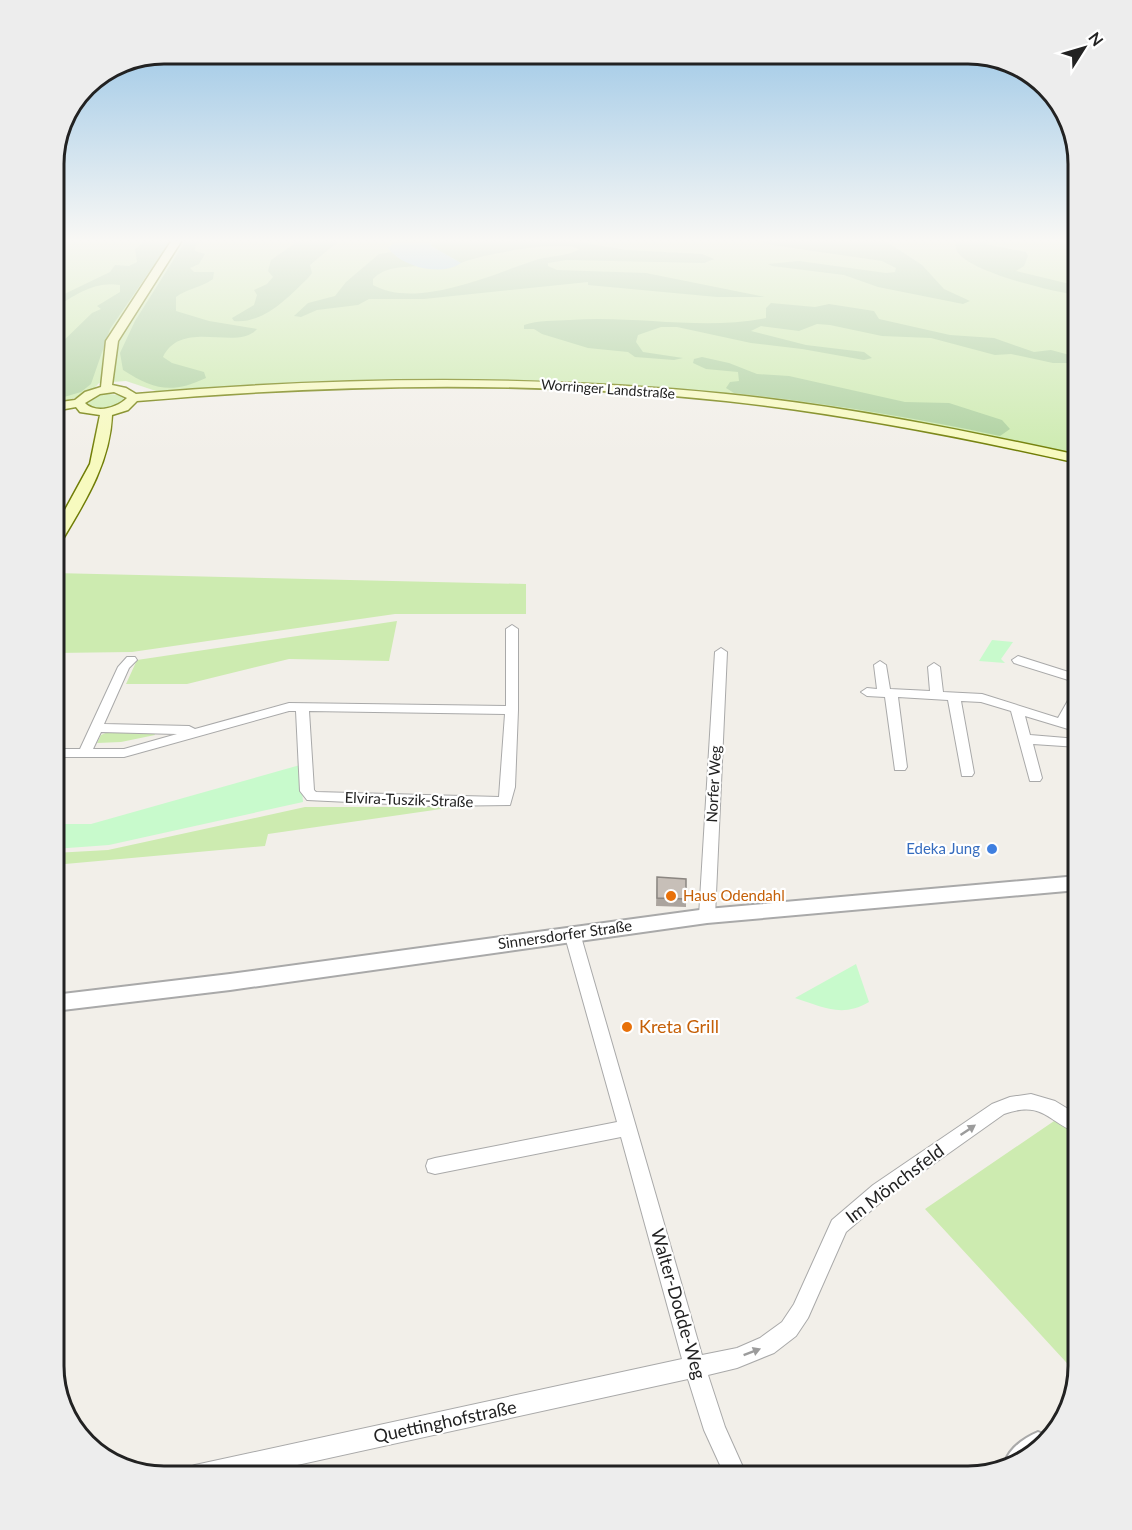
<svg xmlns="http://www.w3.org/2000/svg" width="1132" height="1530" font-family="Lato,sans-serif">
	<style>
		.grass { fill: #cdebb0 }
		.forest { fill: #add19e }
		.park { fill: #c8facc }
		.water { fill: #aad3df }
		.lines { fill: none; stroke-linecap: round; stroke-linejoin: round }
		.minor-casing { stroke: #a9a9a9; stroke-width: 2 }
		.tertiary-casing { stroke: #a9a9a9; stroke-width: 4 }
		.secondary-casing { stroke: #707d05; stroke-width: 3 }
		.minor { fill: #fff; fill-rule: evenodd }
		.tertiary { fill: #fff; fill-rule: evenodd }
		.secondary { fill: #f7fabf; fill-rule: evenodd }
		.wall { fill: #aba49e }
		.building { fill: #c7bfb8; stroke: #8b8681; stroke-width: 1.5 }
		.oneway { fill: #9c9c9c }
		.shop-dot { fill: #3f7fe0; stroke: #fff; stroke-width: 2 }
		.food-dot { fill: #e8710a; stroke: #fff; stroke-width: 2 }
		.labels { text-anchor: middle; stroke-width: 4.5; stroke-linejoin: round; paint-order: stroke }
		.far-street-label { font-size: 14px; fill: #222; stroke: #fff }
		.street-label { font-size: 15px; fill: #222; stroke: #fff }
		.shop-label { font-size: 15px; fill: #366cbe; stroke: #fff; text-anchor: end }
		.food-label { font-size: 15px; fill: #c56008; stroke: #fff; text-anchor: start }
		.near-food-label { font-size: 18px; fill: #c56008; stroke: #fff; text-anchor: start }
		.near-street-label { font-size: 18px; fill: #222; stroke: #fff }
		.rim { fill: none; stroke: #222; stroke-width: 3 }
	</style>
	<rect width="100%" height="100%" fill="#f2efe9"/>
	<path class="grass" d="M54,240H1078V455L877,416L680,390L526,381L438,379L302,382L171,391H156L126,381L99,383C89,396 69,400 54,403Z
		M104,393L123,396L124,401C113,409 98,412 86,404Z
		M54,573L526,584V614H395L132,652L54,653Z
		M397,621L389,661L289,659L187,684H126L137,660Z
		M108,732L154,733L155,735L121,742L97,743L101,735Z
		M305,807H455L268,834L265,846L54,865V853L108,850Z
		M1057,1119L1078,1139L1076,1373L925,1209Z"/>
	<path class="forest" d="M146,240H171L110,329L91,384L81,392L54,400V350L92,313L101,309L97,306L120,292V285C94,281 76,295 54,308V299L110,272L115,265L129,266L137,262L135,249Z
		M186,240H212L196,244L195,251L205,254L199,264L190,268L194,272H214L213,279C201,288 188,288 176,297V311L209,321L257,329C238,352 182,318 163,357L172,363L204,372L206,378C172,394 154,390 123,370L120,353L135,321Z
		M290,240H340L310,265L312,273L308,278C288,298 263,324 234,321L232,318L254,305L257,295L254,290L267,284L273,277L268,271L271,260L294,244Z
		M432,240H567L627,250L702,254L714,259L704,263L567,260L548,263V266L557,270L646,273L765,297H717L588,285V282L424,299H369L358,305L317,310L301,317L294,316L308,303L335,296L346,282L379,254L392,252L417,266C400,268 386,266 373,279V285C417,310 495,273 539,259C551,256 569,256 579,249C562,239 479,255 461,263L431,246Z
		M757,240H884L922,265L944,289L970,301L963,304L878,287L844,275L772,266L768,264L799,261L886,273L895,272L896,268L882,261L772,245Z
		M955,240H994L985,244L1026,252L1028,256L1024,266L1016,271L1078,286V295C1057,293 963,271 956,249C955,246 956,243 955,240Z
		M771,303L815,307L829,304L874,311L879,319L950,335L994,338L1034,352L1051,350L1077,357L1078,363H1053L1011,354L995,355L931,338L882,336L830,325L817,324L799,331L761,326L751,331L806,345L864,352L872,358L864,360L802,349L751,343L677,327H661L638,335L636,342L643,352L683,358L674,360L635,357L628,352L588,348L542,334L534,329H524V325C538,320 555,321 570,320C635,315 702,331 766,318V308Z
		M702,357L729,363L757,374L789,376L905,402L949,403L1002,420L1010,429L1000,436C912,417 824,403 734,393L726,388L730,382L739,381L738,372L706,369L693,363L694,359Z"/>
	<path class="park" d="M992,640L1013,642L1001,659L1005,663L979,661Z
		M300,765L303,802L109,845L54,849V824H91Z
		M856,964L869,1002C842,1018 823,1007 795,998Z"/>
	<path class="water" d="M397,240H431V246L461,263C441,277 402,267 388,248Z"/>
	<g class="lines">
		<g class="minor-casing">
			<path id="minor" d="M512,625L518,629V710L515,787L510,805L433,806L307,800L300,791L296,711H289L124,757H54V749H80L118,667L127,657H135L137,660L129,668L104,724L189,726L195,729L289,703L506,706V629ZM309,711L505,714L499,797L316,792L314,790ZM101,732L177,734L124,749H93Z
				M721,648L727,652L715,916L712,920H702L699,916L715,652Z
				M1018,656L1078,675V683L1014,663L1012,660Z
				M880,661L886,665L890,689L930,691L928,667L934,663L940,667L943,692L982,694L1058,718L1074,690L1078,689V705L1070,721L1078,724V732L1025,716L1030,735L1078,739V747L1033,744L1042,778L1040,781H1030L1011,711L981,702L961,701L974,773L972,776H962L948,700L898,697L907,767L905,770H895L885,697L867,696L861,692L867,688L877,689L874,665Z
				M572,927L578,929L580,933L702,1355L737,1348L760,1338L782,1322L794,1304L832,1220L873,1185L992,1104L1010,1097L1031,1094L1055,1101L1078,1115V1133C1047,1122 1044,1100 1004,1114L887,1197L846,1232L808,1318L796,1336L774,1353L737,1368L708,1375L725,1427L747,1476H725L704,1430L688,1379L247,1476H184L187,1468L195,1465L682,1359L621,1137L435,1174L428,1172L426,1166L428,1160L435,1158L617,1122L564,933L566,929Z"/>
		</g>
		<g class="tertiary-casing">
			<path id="tertiary" d="M1078,876V890L707,923L230,990L54,1011V995L230,974L707,909Z
				M1038,1432L1048,1436L1023,1461L1006,1466L1005,1462C1010,1448 1024,1438 1038,1432Z"/>
		</g>
		<g class="secondary-casing">
			<path id="secondary" d="M172,240H182L118,341L112,385L126,388L136,394C333,377 529,374 726,394C845,406 962,430 1078,455V463C962,437 845,414 726,401C530,380 334,384 137,401L128,410L112,415C110,463 85,502 61,542L54,546V530L90,464L100,415L80,412L76,407L54,411V403L75,400L85,392L101,387L106,341ZM114,392L127,398C117,408 96,414 85,403L100,394Z"/>
		</g>
		<use href="#minor" class="minor"/>
		<use href="#tertiary" class="tertiary"/>
		<use href="#secondary" class="secondary"/>
	</g>
	<path class="wall" d="M657,877L686,899V907L656,906Z"/>
	<path class="building" d="M657,877L686,879V899L657,898Z"/>
	<defs><path id="oneway-solid" d="M-6-.8H1V-3.2L6.5 0L1 3.2V.8H-6Z" transform="scale(1.5)"/></defs>
	<g class="oneway">
		<use href="#oneway-solid" transform="translate(968 1130) rotate(-34)"/>
		<use href="#oneway-solid" transform="translate(752 1352) rotate(-21)"/>
	</g>
	<linearGradient id="sky" x2="0" y2="1"><stop stop-color="#8fc0e4"/><stop offset="0.53" stop-color="#f9f8f5"/><stop offset="1" stop-color="#f9f8f5" stop-opacity="0"/></linearGradient>
	<rect width="1132" height="454" fill="url(#sky)"/>
	<circle class="shop-dot" cx="992" cy="849" r="6"/>
	<g class="food-dot">
		<circle cx="671" cy="896" r="6"/>
		<circle cx="627" cy="1027" r="6"/>
	</g>
	<g class="labels">
		<g class="far-street-label">
			<text transform="translate(608 389) rotate(4)" y="5">Worringer Landstraße</text>
		</g>
		<g class="street-label">
			<text transform="translate(714 784) rotate(-87)" y="5">Norfer Weg</text>
			<text transform="translate(409 800) rotate(2)" y="5">Elvira-Tuszik-Straße</text>
			<text transform="translate(565 935) rotate(-8)" y="5">Sinnersdorfer Straße</text>
		</g>
		<g class="shop-label">
			<text x="980" y="854">Edeka Jung</text>
		</g>
		<g class="food-label">
			<text x="683" y="901">Haus Odendahl</text>
		</g>
		<g class="near-food-label">
			<text x="639" y="1033">Kreta Grill</text>
		</g>
		<g class="near-street-label">
			<text transform="translate(895 1184) rotate(-37)" y="6">Im Mönchsfeld</text>
			<text transform="translate(678 1304) rotate(74)" y="6">Walter-Dodde-Weg</text>
			<text transform="translate(445 1422) rotate(-12)" y="6">Quettinghofstraße</text>
		</g>
	</g>
	<path d="M0 0H1132V1530H0ZM164 64H968A100 100 0 0 1 1068 164V1366A100 100 0 0 1 968 1466H164A100 100 0 0 1 64 1366V164A100 100 0 0 1 164 64Z" fill="#ededed" fill-rule="evenodd"/>
	<path class="rim" d="M164 64H968A100 100 0 0 1 1068 164V1366A100 100 0 0 1 968 1466H164A100 100 0 0 1 64 1366V164A100 100 0 0 1 164 64Z"/>
	<g transform="translate(1084 48) rotate(53)" stroke="#ffffff" stroke-width="4.5" paint-order="stroke">
	<path d="M0-4.5L10 22L0 15L-10 22Z" fill="#222222"/>
	<text y="-9" font-size="16" font-weight="bold" text-anchor="middle" fill="#222222">N</text>
	</g>
</svg>
